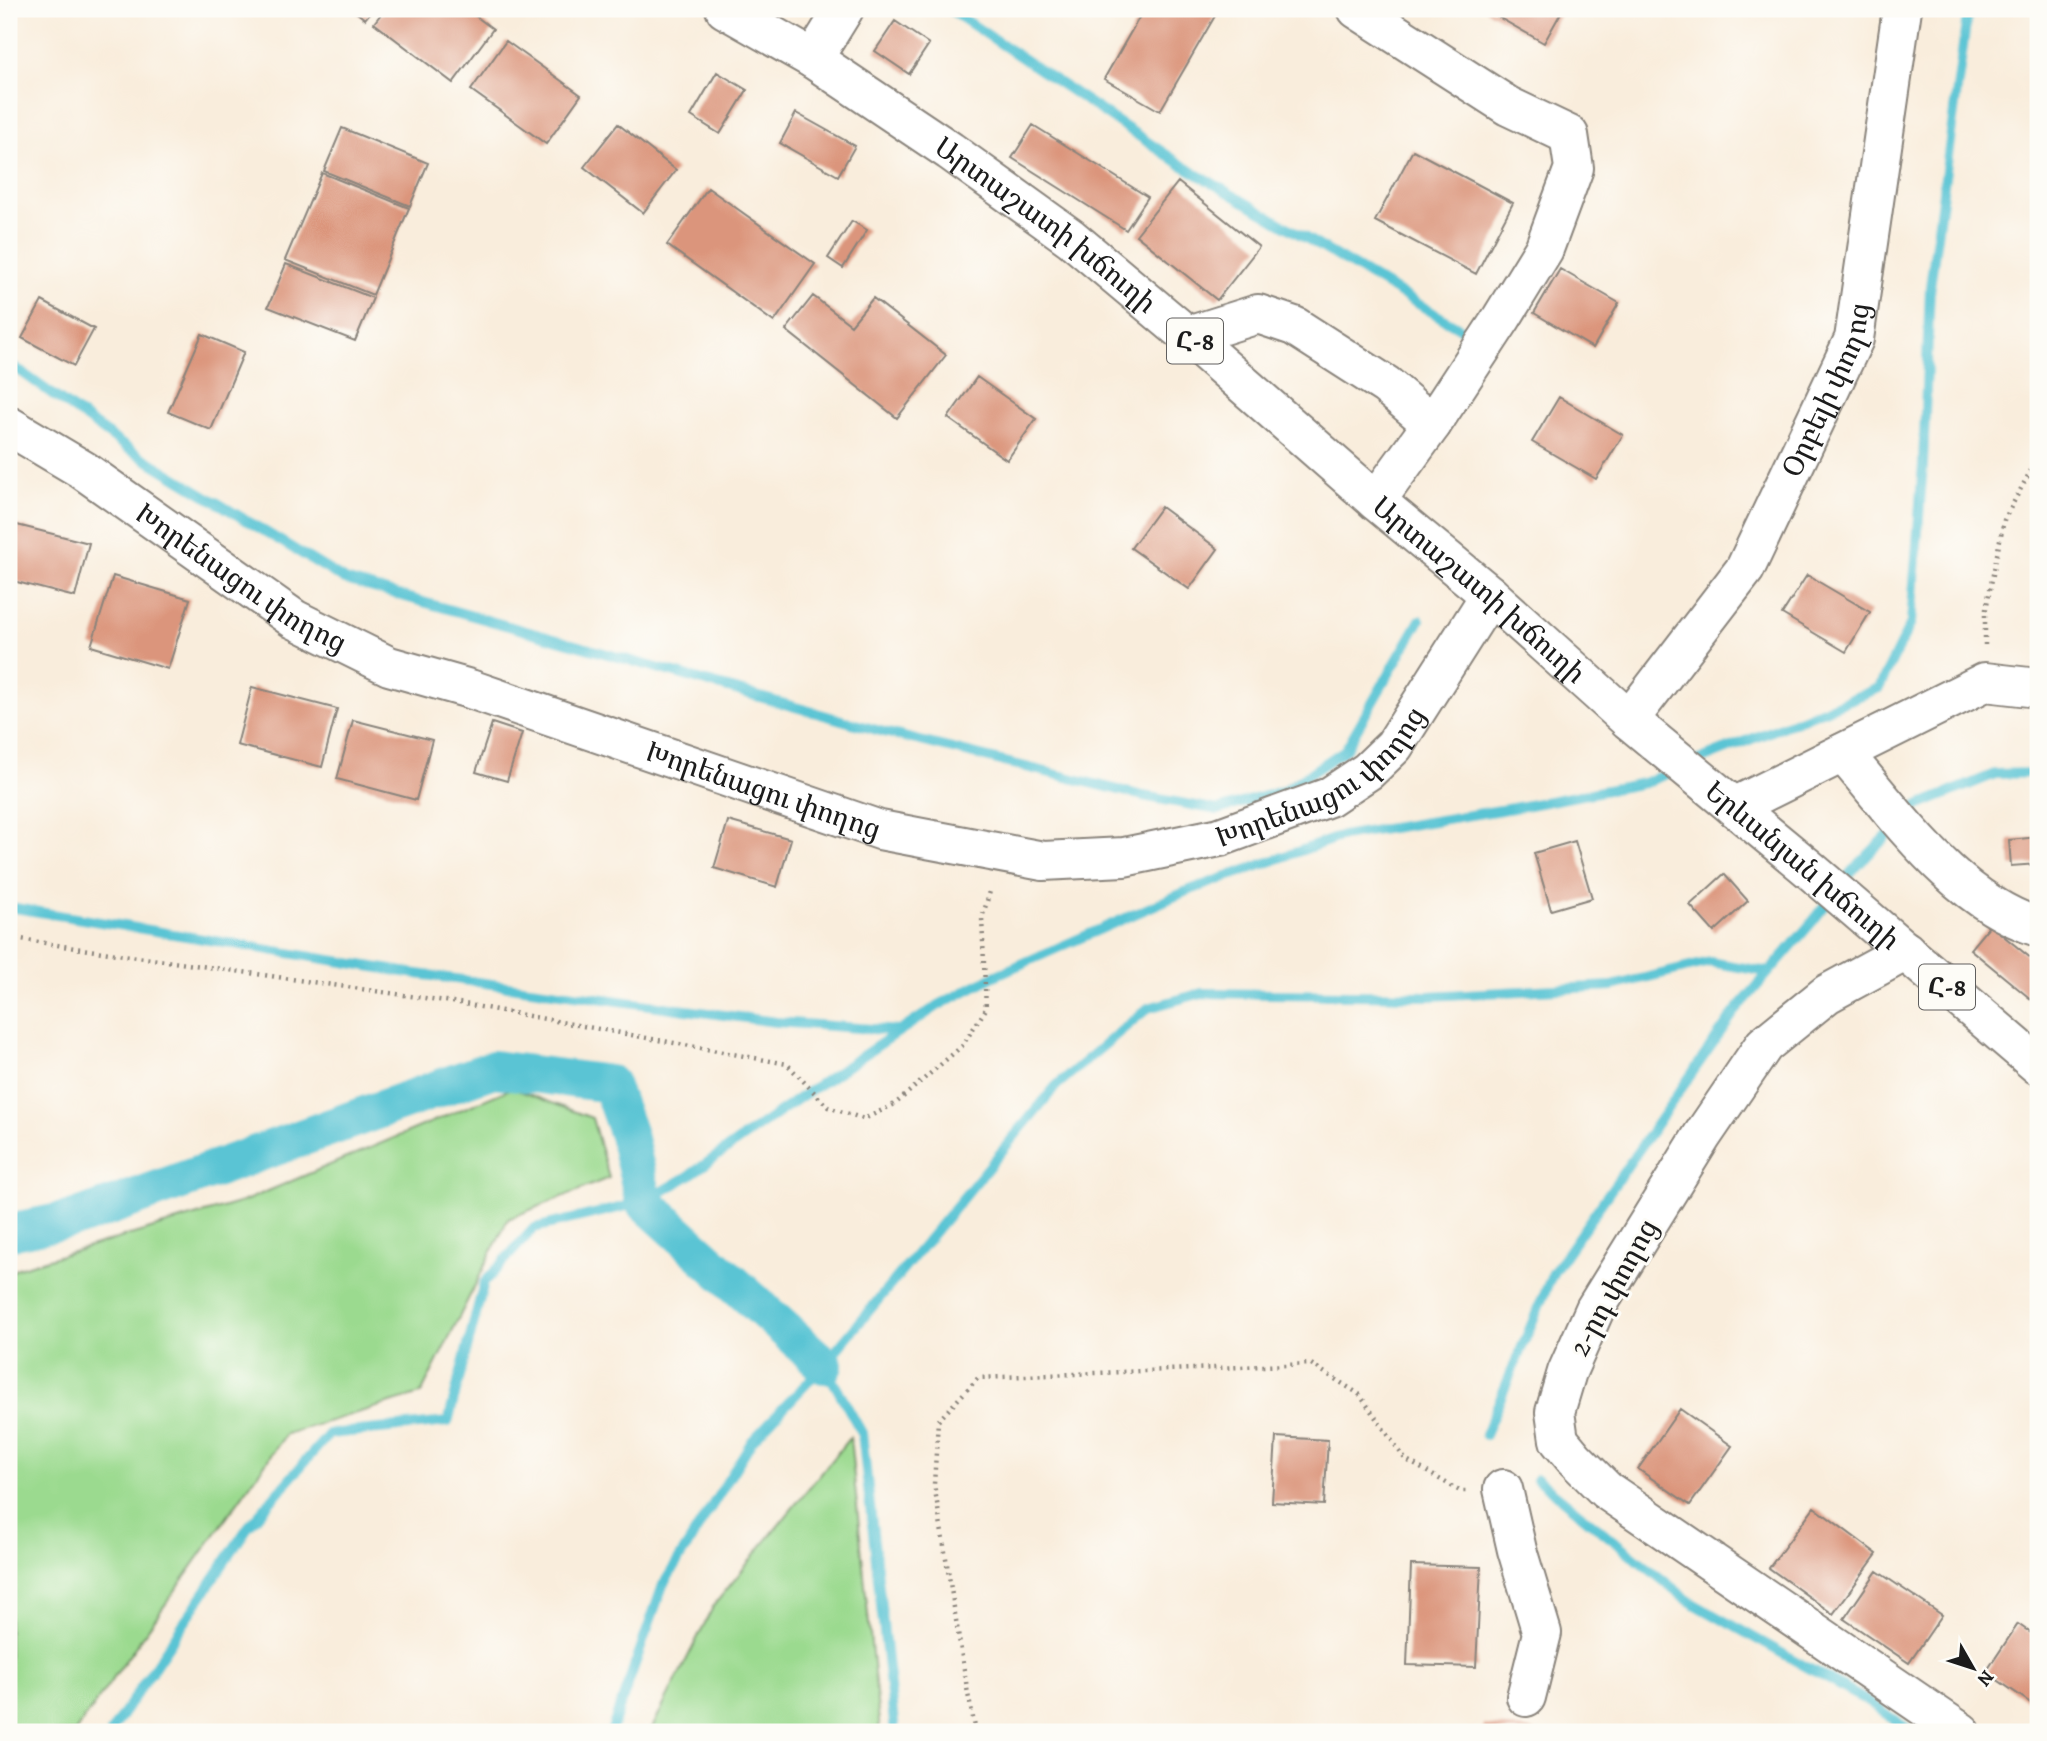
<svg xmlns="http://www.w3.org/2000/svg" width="2047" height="1741" font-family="Alegreya,'Noto Serif Armenian',serif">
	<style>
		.green { fill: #9bda8f; stroke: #5c7b56; stroke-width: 2 }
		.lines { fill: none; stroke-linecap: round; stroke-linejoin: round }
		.stream { stroke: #5ac4d4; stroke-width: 10 }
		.canal { stroke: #5ac4d4; stroke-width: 38 }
		.building { fill: #db957b }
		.minor-casing { stroke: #8a847c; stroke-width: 42 }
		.major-casing { stroke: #8a847c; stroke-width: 42 }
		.path { stroke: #8a847c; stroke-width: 4.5; stroke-dasharray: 2 5; stroke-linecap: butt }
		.minor { stroke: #fff; stroke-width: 38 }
		.major { stroke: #fff; stroke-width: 38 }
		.labels { text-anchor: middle; stroke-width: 6; stroke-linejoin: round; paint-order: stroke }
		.shield { fill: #fdfcf7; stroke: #605f5e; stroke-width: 2 }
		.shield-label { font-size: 26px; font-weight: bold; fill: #1c1c1c }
		.street-label { font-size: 28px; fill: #1c1c1c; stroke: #fdfcf7 }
	</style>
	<rect width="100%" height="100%" fill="#fdfcf7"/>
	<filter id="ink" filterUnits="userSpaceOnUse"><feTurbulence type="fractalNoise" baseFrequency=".0143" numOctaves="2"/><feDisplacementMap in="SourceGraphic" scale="14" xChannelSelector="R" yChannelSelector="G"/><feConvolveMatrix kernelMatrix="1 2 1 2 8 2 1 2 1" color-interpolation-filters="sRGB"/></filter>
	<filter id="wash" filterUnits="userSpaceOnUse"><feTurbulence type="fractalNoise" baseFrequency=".00686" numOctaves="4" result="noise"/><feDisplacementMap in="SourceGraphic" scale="28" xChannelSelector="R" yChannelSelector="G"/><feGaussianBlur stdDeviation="1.57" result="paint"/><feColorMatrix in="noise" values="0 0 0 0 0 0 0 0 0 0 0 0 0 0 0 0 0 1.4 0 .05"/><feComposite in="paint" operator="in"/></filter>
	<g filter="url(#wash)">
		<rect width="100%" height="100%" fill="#f9eddc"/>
		<path class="green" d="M512,1088L592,1118L609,1178L508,1219L421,1394L286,1434L75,1732H9V1274L18,1268L242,1202Z
			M850,1437L880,1732H650L714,1605Z"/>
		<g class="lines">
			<path class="stream" d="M949,9L1185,167L1466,332
				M9,363L127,448L345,580L884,732L1143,796L1218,810L1285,790L1345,750L1420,620
				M1694,762L1879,688L1911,623L1923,464L1930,287L1968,9
				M9,907L410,973L776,1022L900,1031
				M824,1365L862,1433L895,1732
				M1485,1435L1553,1273L1734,1013L1813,921L1852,871L1917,806L1995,774L2038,773
				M1537,1479L1689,1601L1867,1701L1912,1732
				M111,1732L248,1527L329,1434L448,1422L484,1283L534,1228L644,1202L687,1177L805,1094L939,1005L992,977L1187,891L1342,836L1513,808L1644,783L1676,770
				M611,1732L663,1585L752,1441L824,1365L1056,1086L1148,1008L1202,993L1429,996L1612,986L1710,962L1768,972"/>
			<path class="canal" d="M9,1232L78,1218L493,1069L610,1084L628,1135L644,1202L824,1365"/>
		</g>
		<g id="blocks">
			<path class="building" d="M352,9H373L365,19Z
				M385,9H466L493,29L453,83L374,23Z
				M1144,9H1219L1160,111L1104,79Z
				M1484,9H1563L1544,43Z
				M895,21L929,44L909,74L875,51Z
				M506,41L581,95L546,144L471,90Z
				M717,72L747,90L720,134L691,116Z
				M796,113L855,146L838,176L780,143Z
				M618,124L676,170L643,213L584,167Z
				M1033,125L1148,197L1126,230L1012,158Z
				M342,128L428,163L410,206L324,171Z
				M1413,150L1513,203L1476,274L1375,221Z
				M322,173L409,208L373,295L285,260Z
				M1178,182L1259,247L1217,300L1136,235Z
				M708,188L815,264L774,322L667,245Z
				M852,221L867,230L843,268L828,258Z
				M286,264L373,298L355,341L268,307Z
				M1560,269L1619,303L1593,348L1534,313Z
				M813,296L851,325L873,298L946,355L897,418L786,330Z
				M42,301L94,329L74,366L22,338Z
				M202,334L244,352L211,430L168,412Z
				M977,377L1036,419L1007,460L948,418Z
				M1559,397L1623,435L1596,479L1532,442Z
				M1161,507L1218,549L1189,589L1131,548Z
				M9,523L89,543L75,597L9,580Z
				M1807,575L1870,612L1846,652L1782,614Z
				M113,576L190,599L168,669L91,646Z
				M252,687L337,709L322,767L237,745Z
				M353,720L432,740L416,800L337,779Z
				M492,723L522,733L507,781L476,772Z
				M728,821L791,839L777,887L714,868Z
				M2038,837V864L2011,866L2009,840Z
				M1575,841L1592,898L1551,910L1534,853Z
				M1724,874L1748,901L1714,932L1690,905Z
				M1990,925L2038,964V1005L1970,949Z
				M1680,1409L1732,1446L1690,1505L1638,1469Z
				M1276,1437L1328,1440L1324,1505L1272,1502Z
				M1814,1507L1877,1554L1833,1614L1769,1568Z
				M1411,1565L1481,1567L1476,1667L1407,1665Z
				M1877,1571L1942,1615L1909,1663L1844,1619Z
				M2018,1624L2038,1638V1708L1986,1672Z
				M1484,1725L1535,1730V1732H1483Z"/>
		</g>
	</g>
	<g filter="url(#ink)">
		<use href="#blocks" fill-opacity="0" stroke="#8a847c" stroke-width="2"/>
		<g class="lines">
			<g class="minor-casing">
				<g id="minor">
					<path d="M1357,9L1508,106L1569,135L1574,168L1544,249L1501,319L1432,424L1376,501"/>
					<path d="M813,59L844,9"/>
					<path d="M1188,336L1258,314L1294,326L1386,385L1432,424"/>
					<path id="s1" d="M9,426L83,470L294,619L389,666L470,689L880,830L1043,861L1124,857L1220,837L1329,797L1368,771L1394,746L1490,595"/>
					<path id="s2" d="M1629,720L1745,569L1854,339L1902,9"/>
					<path d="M1843,753C1898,816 1955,901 2038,927"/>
					<path d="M1734,807L1985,682L2038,688"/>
					<path d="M1906,951L1827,994L1764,1045L1702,1136L1595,1309L1567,1372L1555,1412L1559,1440L1574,1458L1606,1490L1961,1732"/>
					<path d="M1503,1489L1517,1550L1542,1633L1526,1697"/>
				</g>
			</g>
			<g class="major-casing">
				<g id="major">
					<path id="s3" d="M725,9L813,59L950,151L1071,238L1188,336L1376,501L1490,595L1629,720L1808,868L2038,1065"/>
				</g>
			</g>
			<path class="path" d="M1985,645V614L2004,520L2038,457
				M9,937L75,948L459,1003L787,1064L828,1107L864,1119L895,1104L962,1046L986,1009L982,918L991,888
				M976,1732L968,1694L934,1484L938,1421L978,1378L1311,1364L1359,1394L1405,1459L1460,1491H1468"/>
			<use href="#minor" class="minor"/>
			<use href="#major" class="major"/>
		</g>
	</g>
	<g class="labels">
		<g class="shield">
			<rect x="1167" y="318.5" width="56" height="45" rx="5"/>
			<rect x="1919" y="964.5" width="56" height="45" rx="5"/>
		</g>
		<g class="shield-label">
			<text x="1195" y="350">Հ-8</text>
			<text x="1947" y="996">Հ-8</text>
		</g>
		<g class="street-label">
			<text dy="10" stroke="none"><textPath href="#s3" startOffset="387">Արտաշատի խճուղի</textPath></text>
			<text dy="10" stroke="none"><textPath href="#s2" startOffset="388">Օրբելի փողոց</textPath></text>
			<text dy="10" stroke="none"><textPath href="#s1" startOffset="278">Խորենացու փողոց</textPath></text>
			<text dy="10" stroke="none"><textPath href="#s3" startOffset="954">Արտաշատի խճուղի</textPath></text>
			<text dy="10" stroke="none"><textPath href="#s1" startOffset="1433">Խորենացու փողոց</textPath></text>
			<text dy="10" stroke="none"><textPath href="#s1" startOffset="845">Խորենացու փողոց</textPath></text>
			<text dy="10" stroke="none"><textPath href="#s3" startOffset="1379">Երևանյան խճուղի</textPath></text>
			<text transform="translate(1613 1287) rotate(-61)" y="10">2-րդ փողոց</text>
		</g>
	</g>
	<rect width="2047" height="1741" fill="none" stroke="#fdfcf7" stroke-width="35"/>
	<g transform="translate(1973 1668) rotate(129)" stroke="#fdfcf7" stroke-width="5" paint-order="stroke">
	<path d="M0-5L12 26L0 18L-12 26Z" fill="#1c1c1c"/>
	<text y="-10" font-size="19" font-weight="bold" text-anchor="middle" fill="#1c1c1c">N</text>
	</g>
</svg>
